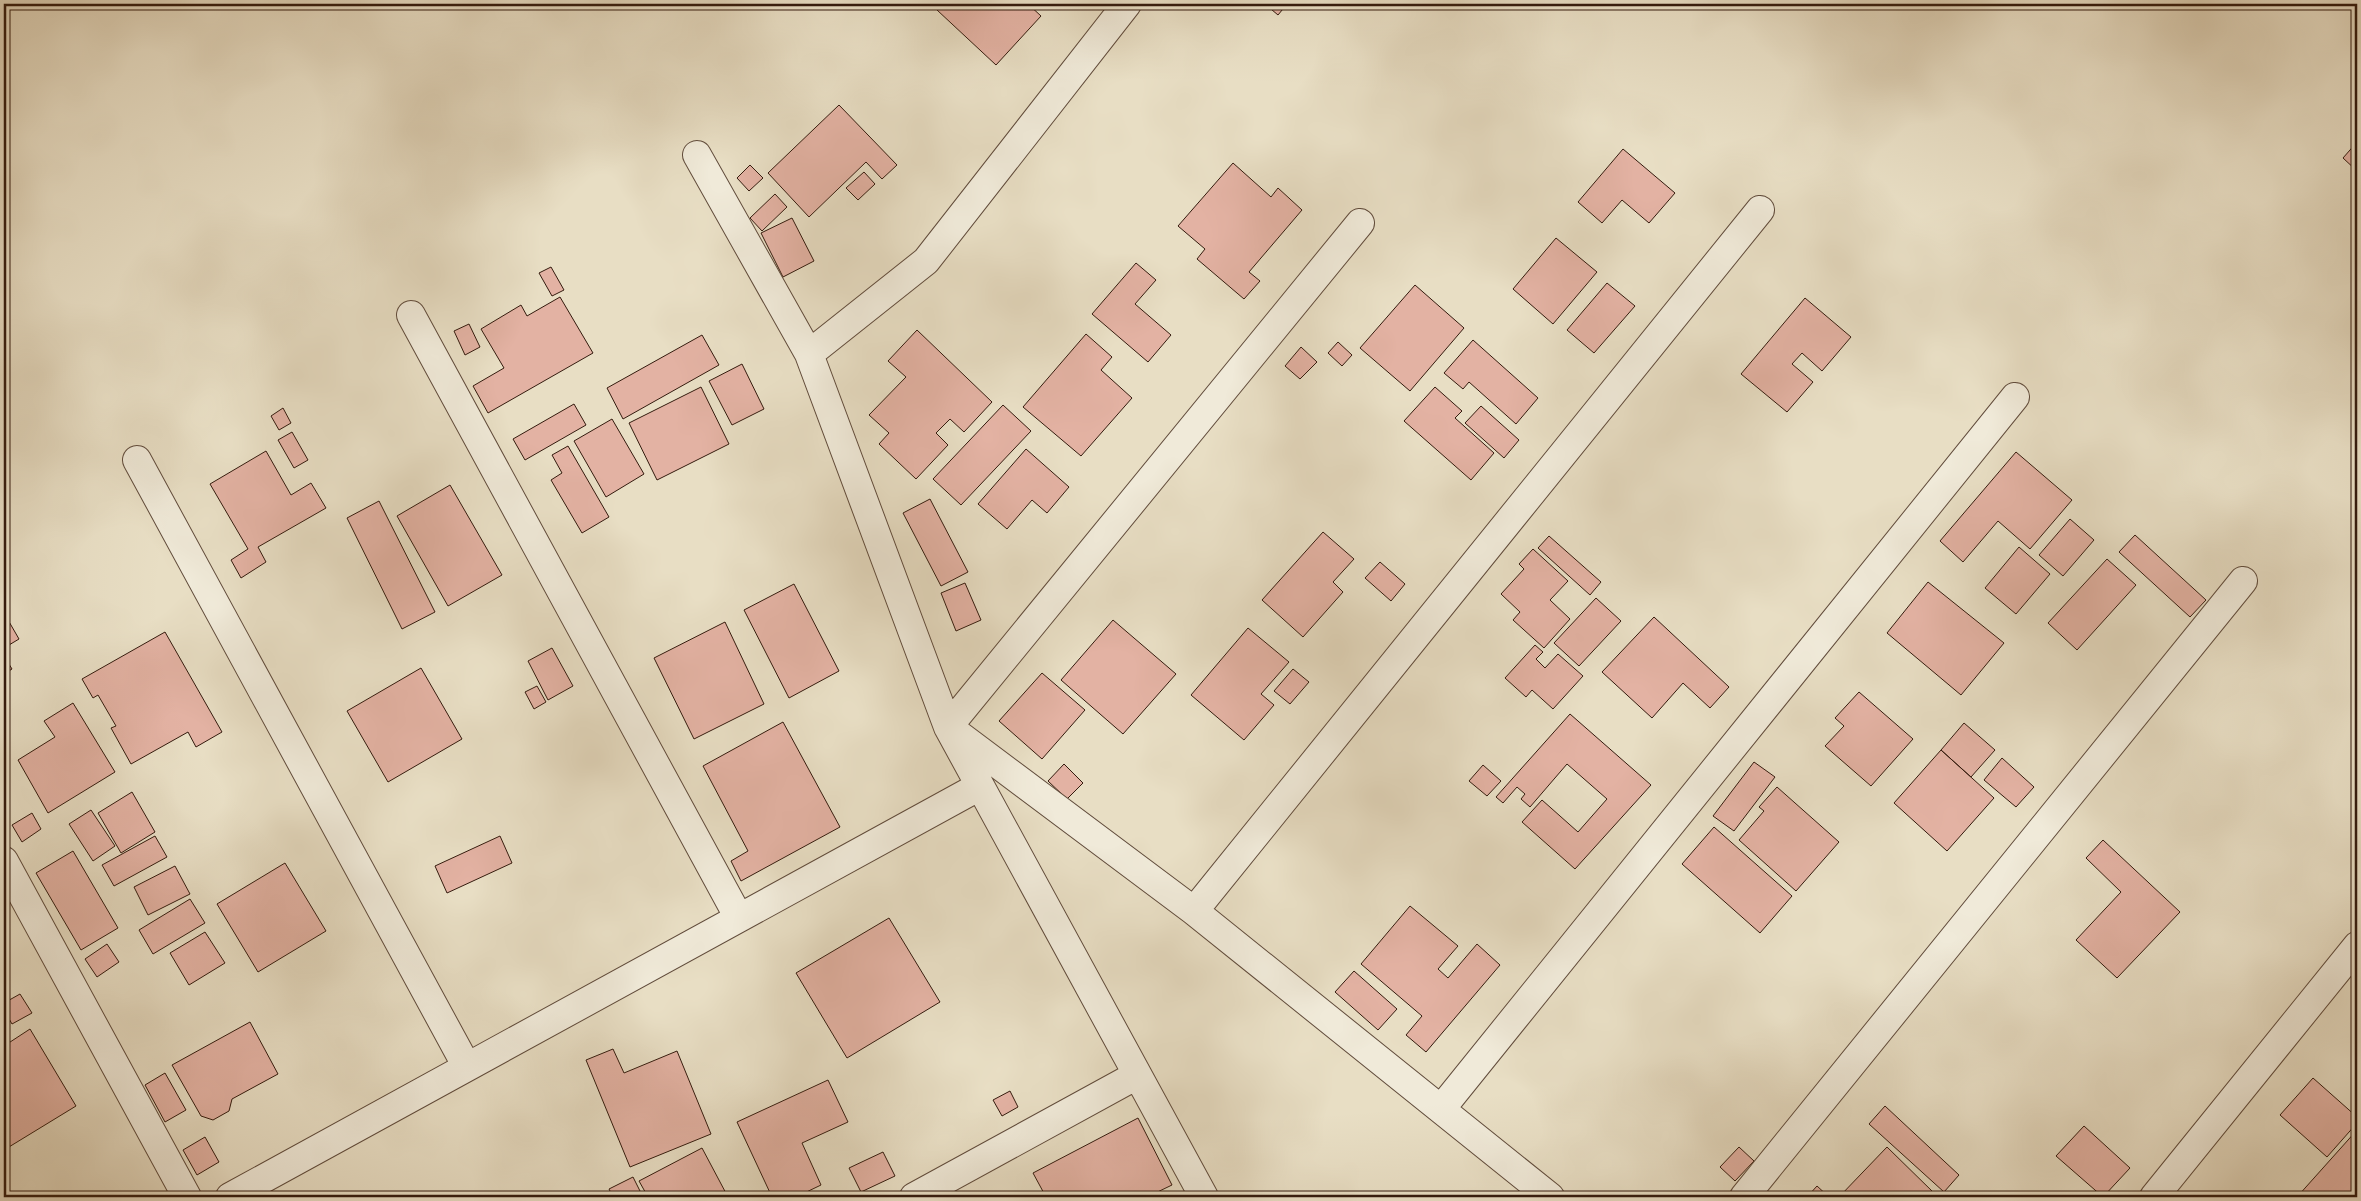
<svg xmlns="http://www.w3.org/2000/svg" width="2361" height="1201" font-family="'IM FELL French Canon',serif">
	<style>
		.building { fill: #e3b2a3; stroke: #341b0e }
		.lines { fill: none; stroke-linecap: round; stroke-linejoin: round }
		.street-casing { stroke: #614c3c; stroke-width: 30 }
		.street { stroke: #f0ead9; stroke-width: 28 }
	</style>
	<rect width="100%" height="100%" fill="#e8dec4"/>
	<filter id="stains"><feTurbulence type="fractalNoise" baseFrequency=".004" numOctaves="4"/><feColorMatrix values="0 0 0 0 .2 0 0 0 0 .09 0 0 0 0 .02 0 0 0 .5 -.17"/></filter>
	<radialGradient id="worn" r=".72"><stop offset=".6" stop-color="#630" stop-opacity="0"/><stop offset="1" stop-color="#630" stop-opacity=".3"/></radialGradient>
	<path class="building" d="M943,4H1028L1041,16L996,65L937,10Z
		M1265,4H1287L1278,15Z
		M839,105L897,165L882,179L866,162L809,217L768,173Z
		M2357,142V171L2343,158Z
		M1623,149L1675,193L1649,223L1622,200L1602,223L1578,202Z
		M1233,163L1271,197L1278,188L1302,210L1249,272L1260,281L1244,299L1197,259L1205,249L1178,226Z
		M750,165L763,178L749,191L737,178Z
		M864,172L875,184L858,200L846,188Z
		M775,194L787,207L762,231L750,218Z
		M792,218L814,261L783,277L761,233Z
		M1556,238L1597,272L1553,324L1513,289Z
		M1136,263L1156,280L1135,304L1171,335L1148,362L1092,314Z
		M551,267L564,290L552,296L539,273Z
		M1607,283L1635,306L1594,353L1567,330Z
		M1415,285L1464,328L1410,391L1360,348Z
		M560,297L593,353L488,413L473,386L504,368L481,329L521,305L527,316Z
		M1805,298L1851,337L1822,371L1802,353L1792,364L1813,382L1787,412L1741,374Z
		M469,324L480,347L465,355L454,331Z
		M917,330L992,402L964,432L950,419L936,433L948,445L916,479L879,444L889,433L869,415L906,377L888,361Z
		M1086,334L1112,357L1101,370L1132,398L1081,456L1023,407Z
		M702,335L719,365L623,419L607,388Z
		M1473,340L1538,398L1516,424L1469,382L1463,389L1444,373Z
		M1338,342L1352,355L1342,366L1328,353Z
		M1301,347L1317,362L1300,379L1285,366Z
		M742,364L764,409L732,425L709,381Z
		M701,387L729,444L657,480L629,423Z
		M1435,387L1462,411L1455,418L1494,453L1471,480L1404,421Z
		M574,404L586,425L525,460L513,439Z
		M1003,405L1031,431L961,505L933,479Z
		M1481,406L1519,440L1504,458L1465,423Z
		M283,408L291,423L279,430L271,416Z
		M612,419L644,474L606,497L574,441Z
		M292,432L308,460L294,468L278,440Z
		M568,446L609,517L582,533L551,480L562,473L552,455Z
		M1026,449L1069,487L1047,513L1032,500L1007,529L978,504Z
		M266,451L291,495L311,483L326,508L258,547L266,562L241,578L231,560L248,549L210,484Z
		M2016,452L2072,500L2030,549L1998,521L1963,562L1940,541Z
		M450,485L502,575L448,606L397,516Z
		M930,499L968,572L941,586L903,513Z
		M379,501L435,612L402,629L347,518Z
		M2070,519L2094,540L2063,576L2039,555Z
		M1323,532L1354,559L1333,582L1343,592L1303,637L1262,600Z
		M2135,535L2206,600L2190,617L2119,552Z
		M1549,536L1601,582L1590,595L1538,548Z
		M2019,547L2050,574L2016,614L1985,588Z
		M1533,549L1568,581L1550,600L1570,619L1544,648L1513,620L1520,612L1501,594L1524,569L1519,564Z
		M2107,559L2136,585L2077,650L2048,623Z
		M1380,562L1405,584L1391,601L1365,578Z
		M1928,582L2004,643L1961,695L1887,633Z
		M965,583L981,620L956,631L941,593Z
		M794,584L839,671L789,698L744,610Z
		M1596,598L1621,621L1579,666L1554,643Z
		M4,613L19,639L4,648Z
		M1654,617L1729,687L1710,708L1683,683L1652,718L1602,672Z
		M1113,620L1176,674L1123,734L1061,680Z
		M725,622L764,704L694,739L654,658Z
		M1248,628L1289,662L1261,694L1274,705L1244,740L1191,695Z
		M165,632L222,732L196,747L188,732L131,764L111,728L116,726L98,695L93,698L82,679Z
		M1535,645L1543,652L1536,659L1545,668L1558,654L1583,676L1553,709L1532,690L1526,697L1505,678Z
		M552,648L573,686L548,700L528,661Z
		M4,656L12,669L4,674Z
		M421,668L462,739L388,782L347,711Z
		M1293,669L1309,682L1290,704L1274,691Z
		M1042,673L1085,710L1042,759L999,721Z
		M537,686L546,702L534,709L525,692Z
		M1859,692L1913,739L1871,786L1825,746L1844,726L1835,718Z
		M73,703L115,772L48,813L18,760L55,737L44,721Z
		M1570,714L1651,785L1575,869L1522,822L1542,800L1578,832L1607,799L1567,764L1530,807L1521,799L1525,794L1517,787L1503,803L1496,797Z
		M783,722L840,827L741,881L731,861L748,851L703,766Z
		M1964,723L1995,750L1971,777L1941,750Z
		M1941,750L1994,798L1947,851L1894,803Z
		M2002,758L2034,787L2016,807L1984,780Z
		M1754,762L1775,777L1734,831L1713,816Z
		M1064,764L1083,783L1067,799L1048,781Z
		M1483,765L1501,781L1487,796L1469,781Z
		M1777,787L1839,842L1796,891L1739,840L1764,811L1759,807Z
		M132,792L155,832L121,853L98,813Z
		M91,810L115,846L93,861L69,824Z
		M32,813L41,829L22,842L12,825Z
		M1714,827L1792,896L1760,933L1682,864Z
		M155,836L167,857L114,886L102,865Z
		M500,836L512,863L447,893L435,866Z
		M2103,840L2180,912L2117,978L2076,940L2121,892L2086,858Z
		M73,851L118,928L81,950L36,873Z
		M285,863L326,931L258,972L217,904Z
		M175,866L190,894L148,915L134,887Z
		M190,899L205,923L153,954L139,930Z
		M1410,906L1458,946L1438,969L1448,978L1477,944L1500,965L1426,1052L1406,1035L1422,1016L1361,964Z
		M889,918L940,1002L847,1058L796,973Z
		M205,932L225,963L189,985L170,953Z
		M107,944L119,962L97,977L85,959Z
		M1354,971L1397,1009L1378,1030L1335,992Z
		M20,994L32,1013L12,1024L4,1010V1003Z
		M250,1022L278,1074L232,1099L229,1111L213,1120L201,1116L172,1065Z
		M30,1029L76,1106L4,1150V1046Z
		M613,1049L624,1073L677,1051L711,1134L630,1167L586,1060Z
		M165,1073L186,1110L165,1122L145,1085Z
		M2313,1078L2357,1117V1123L2327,1157L2280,1115Z
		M828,1080L848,1122L802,1143L821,1185L796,1197H772L737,1122Z
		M1010,1091L1018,1107L1002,1116L993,1100Z
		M1885,1106L1959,1175L1944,1192L1869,1124Z
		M1138,1118L1172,1185L1147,1197H1046L1033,1173Z
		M2084,1126L2130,1168L2103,1197L2056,1156Z
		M2357,1130V1197H2297Z
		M205,1137L219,1162L197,1175L183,1150Z
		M1739,1147L1754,1161L1735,1181L1720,1167Z
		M1887,1147L1933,1192L1929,1197H1839Z
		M702,1148L728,1197H648L639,1181Z
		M883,1152L895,1176L861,1192L849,1168Z
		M633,1177L643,1197H613L609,1189Z
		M1817,1186L1829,1197H1807Z"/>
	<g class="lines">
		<g class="street-casing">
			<path id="street" d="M697,155L809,354L948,727L1204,1197
				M411,315L739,918
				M809,354L926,261L1127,4
				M137,460L467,1067
				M948,727L1360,223
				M955,732L1194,911L1550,1197
				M4,861L187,1197
				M1194,911L1760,210
				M1441,1109L2015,397
				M230,1197L980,786
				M914,1197L1137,1075
				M1744,1197L2243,581
				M2154,1197L2357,946"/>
		</g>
		<use href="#street" class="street"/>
	</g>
	<rect width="2361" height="1201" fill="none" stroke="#e8dec4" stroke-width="20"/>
	<rect x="5" y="5" width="2351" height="1191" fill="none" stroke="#341b0e" stroke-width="2.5"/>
	<rect x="10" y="10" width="2341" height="1181" fill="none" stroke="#341b0e"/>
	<rect width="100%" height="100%" filter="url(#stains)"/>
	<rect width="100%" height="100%" fill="url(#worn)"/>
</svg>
